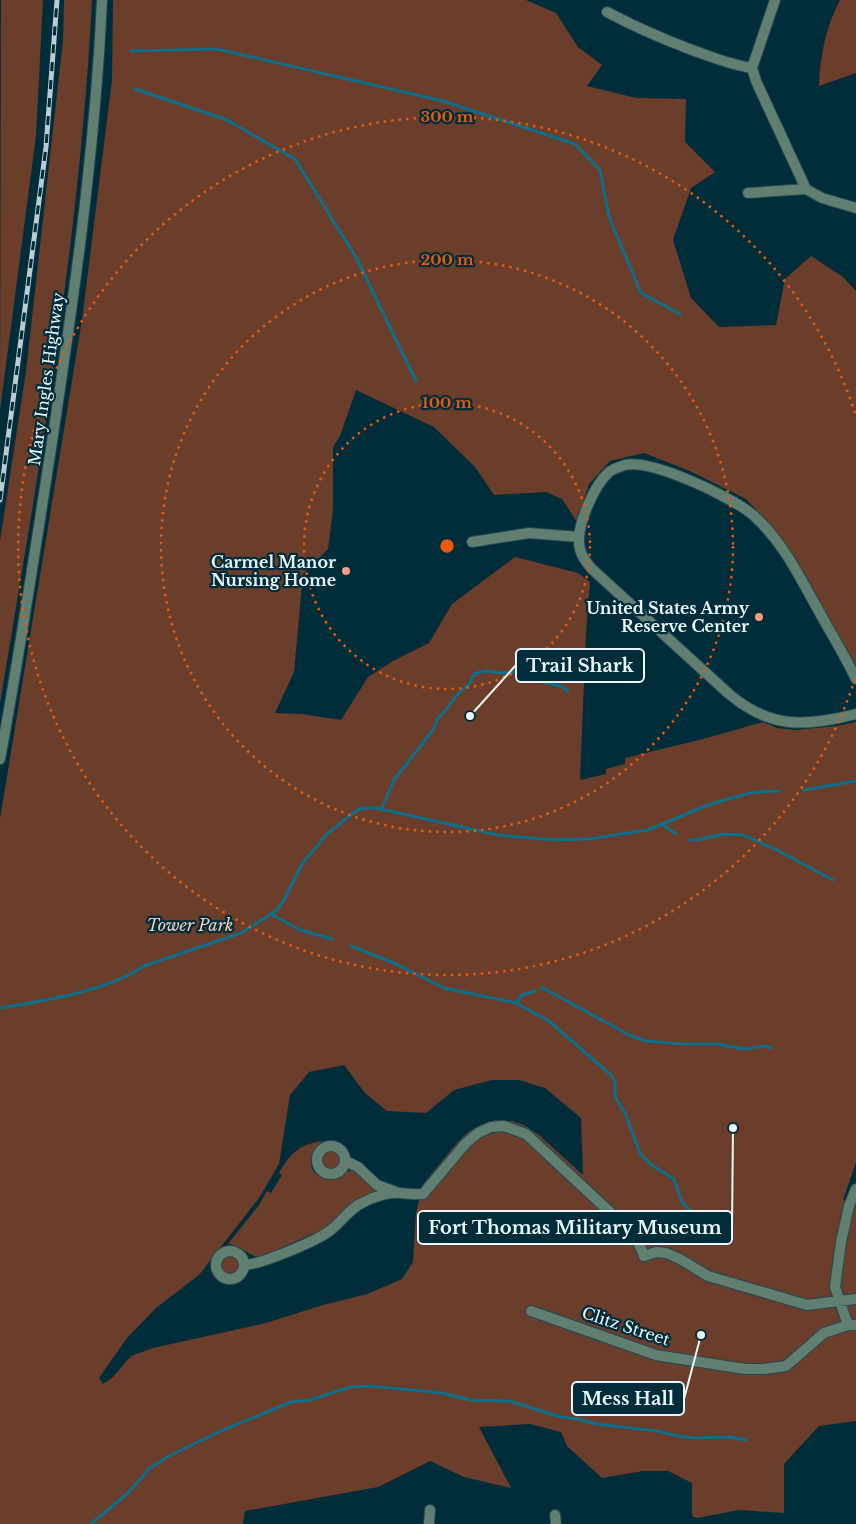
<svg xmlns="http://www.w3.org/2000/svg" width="856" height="1524" font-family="'Libre Baskerville',serif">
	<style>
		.green { fill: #6a3e2b; fill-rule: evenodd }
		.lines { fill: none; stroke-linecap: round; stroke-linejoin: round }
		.stream { stroke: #0c6f8b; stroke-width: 3 }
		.minor-casing { stroke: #214955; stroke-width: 12 }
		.tertiary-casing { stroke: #214955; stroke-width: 12 }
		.minor { stroke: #617f70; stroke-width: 10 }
		.tertiary { stroke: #617f70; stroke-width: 10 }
		.rail-casing { stroke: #b8cdd4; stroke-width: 5 }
		.rail { stroke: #012d3a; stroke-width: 3; stroke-dasharray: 9; stroke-linecap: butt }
		.ring { fill: none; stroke: #e8590c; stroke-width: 2.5; stroke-dasharray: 2.5 5 }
		.poi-dot { fill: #f2a07e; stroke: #012d3a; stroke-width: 2 }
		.labels { text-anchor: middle; stroke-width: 4.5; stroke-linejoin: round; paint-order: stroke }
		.street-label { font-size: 16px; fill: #e8f7fc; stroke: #012d3a }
		.poi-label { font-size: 16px; font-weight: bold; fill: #e8f7fc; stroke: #012d3a; text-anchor: end }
		.park-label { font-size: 16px; font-style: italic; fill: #f6cfbf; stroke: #012d3a }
		.centre { fill: #e8590c; stroke: #012d3a; stroke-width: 2.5 }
		.ring-label { font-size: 15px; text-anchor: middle; font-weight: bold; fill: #e8590c; stroke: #012d3a; stroke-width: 4.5; stroke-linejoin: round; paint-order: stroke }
		.leader { fill: none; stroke: #e8f7fc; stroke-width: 2 }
		.callout-dot { fill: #e8f7fc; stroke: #012d3a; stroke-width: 2 }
		.callout { fill: #012d3a; stroke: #e8f7fc; stroke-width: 2 }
		.callout-label { font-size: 18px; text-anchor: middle; font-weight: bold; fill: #e8f7fc }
	</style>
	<rect width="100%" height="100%" fill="#012d3a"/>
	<path class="green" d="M1,0H43L36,136L0,410Z
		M64,0H92C80,236 39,470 0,703V541L26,371L63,40Z
		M113,0H526L556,13L578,47L602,65L587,86L636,98L686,99L685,142L715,172L691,188L673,240L691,298L719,327L776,325L785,279L811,256L843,277L856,291V667L781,537L746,499L692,472L644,453L610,461L589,484L577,522L562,499L546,492L494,495L475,467L434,427L356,390L340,436L333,447V509L328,549L303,574L294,672L275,713L302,714L341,720L368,677L393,661L429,643L452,604L515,557L578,573L590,582L586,633L580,780L606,774V769L625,764V758L703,739L763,722L777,728L795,730L837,726L856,722V1162L843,1200L856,1205V1421L819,1426L784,1464V1513L739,1510L697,1518L692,1516V1483L668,1471H643L602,1478L567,1446L561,1432L530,1424L479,1427L511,1488L464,1477L430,1461L378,1487L245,1511L243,1524H0V819L82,320L112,80ZM344,1065L365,1093L387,1111L426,1113L454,1090L492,1080H519L545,1088L581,1118L583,1175L539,1135L524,1125L512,1121L496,1120L480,1125L468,1132L456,1144L423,1184L416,1213L413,1262L402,1279L367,1294L323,1305L266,1323L153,1348L131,1356L113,1377L103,1384L99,1378L127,1338L156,1308L199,1275L259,1198L279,1164L290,1095L309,1072Z
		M840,0H856V73L819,86C820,56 826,26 840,0Z
		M325,1141C307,1153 304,1176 330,1179C341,1181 345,1169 354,1170L361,1178L379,1192L364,1196L355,1202L326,1228L261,1257C250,1258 242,1245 228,1244L259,1205L267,1191L271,1193L282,1175L279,1173C291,1152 301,1143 325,1141Z
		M322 1160a9 9 0 1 1 18 0a9 9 0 1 1-18 0Z
		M221 1265a9 9 0 1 1 18 0a9 9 0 1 1-18 0Z"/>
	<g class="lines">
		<path class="stream" d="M131,51L217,49L443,101L575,144L600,170L609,217L641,293L680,314
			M135,89L227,120L295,159L357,259L416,381
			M804,790L856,781
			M381,810L394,780L433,730L438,718L447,709L456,696L469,684L474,674L484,671L503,673L521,671L531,674L542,682L561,686L568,691
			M663,825L676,834
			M690,840H697L724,834L743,835L777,850L833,880
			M271,914L300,930L332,939
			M351,946L394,963L444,988L516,1003L549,1021L612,1076L615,1082V1097L625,1113L640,1153L650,1164L674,1179L682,1202L692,1213
			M541,988L545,989L631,1036L646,1041L682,1044H718L744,1049L766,1046L771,1048
			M516,1003L522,995L535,991
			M0,1008C44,1001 107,991 144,966L241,933L276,911L284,900L302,864L327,834L356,811L363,808H376L498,835L553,840L588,839L648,830L708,805L728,799L755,792L779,791
			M91,1524L128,1493L149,1469L167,1457L221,1431L291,1402L310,1400L350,1387L370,1386L442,1393L470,1400L509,1401L561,1417L578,1419L596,1424L657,1431L678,1436L696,1438L730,1437L746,1440"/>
		<g class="minor-casing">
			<path id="minor" d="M775,0L752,68L756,81L806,189L822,198L856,208
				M607,12C635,27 663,39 692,50C712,57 731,65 752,68
				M748,193L806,189
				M472,542L529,533L579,537
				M856,679C844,654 829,630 816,606C797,572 782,541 753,515C732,497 652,459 625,465C619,467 612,469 608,473C594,486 578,523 579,542C579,553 585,561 592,569L729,694C772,730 805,726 856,714
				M317 1160a14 14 0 1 1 28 0a14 14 0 1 1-28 0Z
				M345,1163L348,1162L358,1167L377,1185L396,1192
				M856,1189L849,1206L841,1242L835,1287L848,1325H856
				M216 1265a14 14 0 1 1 28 0a14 14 0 1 1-28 0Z
				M244,1265C259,1265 320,1240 332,1229C342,1221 351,1207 364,1202C374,1197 389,1192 401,1193C409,1194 415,1195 423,1194L466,1143L478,1133L491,1127L504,1126L526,1134L626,1227L636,1237L644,1256L656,1252L666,1253L680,1259L708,1276L807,1305L856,1299
				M531,1311L656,1355L745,1369H764L786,1366L824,1333L848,1325
				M555,1515L556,1524
				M429,1524L430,1510"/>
		</g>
		<g class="tertiary-casing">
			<path id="tertiary" d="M0,759C19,658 34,557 50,455C73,304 95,153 102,0"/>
		</g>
		<use href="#minor" class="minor"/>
		<use href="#tertiary" class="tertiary"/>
		<g class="rail-casing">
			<path id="rail" d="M0,500L46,147L57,0"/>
		</g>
		<use href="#rail" class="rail"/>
	</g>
	<g class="ring">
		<circle cx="447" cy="546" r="143"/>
		<circle cx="447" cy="546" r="286"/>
		<path d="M855 679A429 429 0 1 1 855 413"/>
	</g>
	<g class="poi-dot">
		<circle cx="346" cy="571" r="5"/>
		<circle cx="759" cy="617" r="5"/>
	</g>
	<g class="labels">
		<g class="street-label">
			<text transform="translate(46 379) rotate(-82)" y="6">Mary Ingles Highway</text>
			<text transform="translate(626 1326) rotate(18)" y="6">Clitz Street</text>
		</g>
		<g class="poi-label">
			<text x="336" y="568">Carmel Manor<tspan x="336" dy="18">Nursing Home</tspan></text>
			<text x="749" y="614">United States Army<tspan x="749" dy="18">Reserve Center</tspan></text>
		</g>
		<g class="park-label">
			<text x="190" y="931">Tower Park</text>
		</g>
	</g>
	<circle cx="447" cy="546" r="8" class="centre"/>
	<g class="ring-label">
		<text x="447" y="122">300 m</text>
		<text x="447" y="265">200 m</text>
		<text x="447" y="408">100 m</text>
	</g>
	<path class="leader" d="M470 716L516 665M733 1128L732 1228M701 1335L684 1399"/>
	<g class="callout-dot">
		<circle cx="470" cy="716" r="5"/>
		<circle cx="733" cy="1128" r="5"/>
		<circle cx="701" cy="1335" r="5"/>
	</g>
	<g class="callout">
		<rect x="516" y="649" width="128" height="33" rx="5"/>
		<rect x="418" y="1211" width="314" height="33" rx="5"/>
		<rect x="572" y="1382" width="112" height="33" rx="5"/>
	</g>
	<g class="callout-label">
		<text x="580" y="672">Trail Shark</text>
		<text x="575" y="1234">Fort Thomas Military Museum</text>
		<text x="628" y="1405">Mess Hall</text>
	</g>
</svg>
